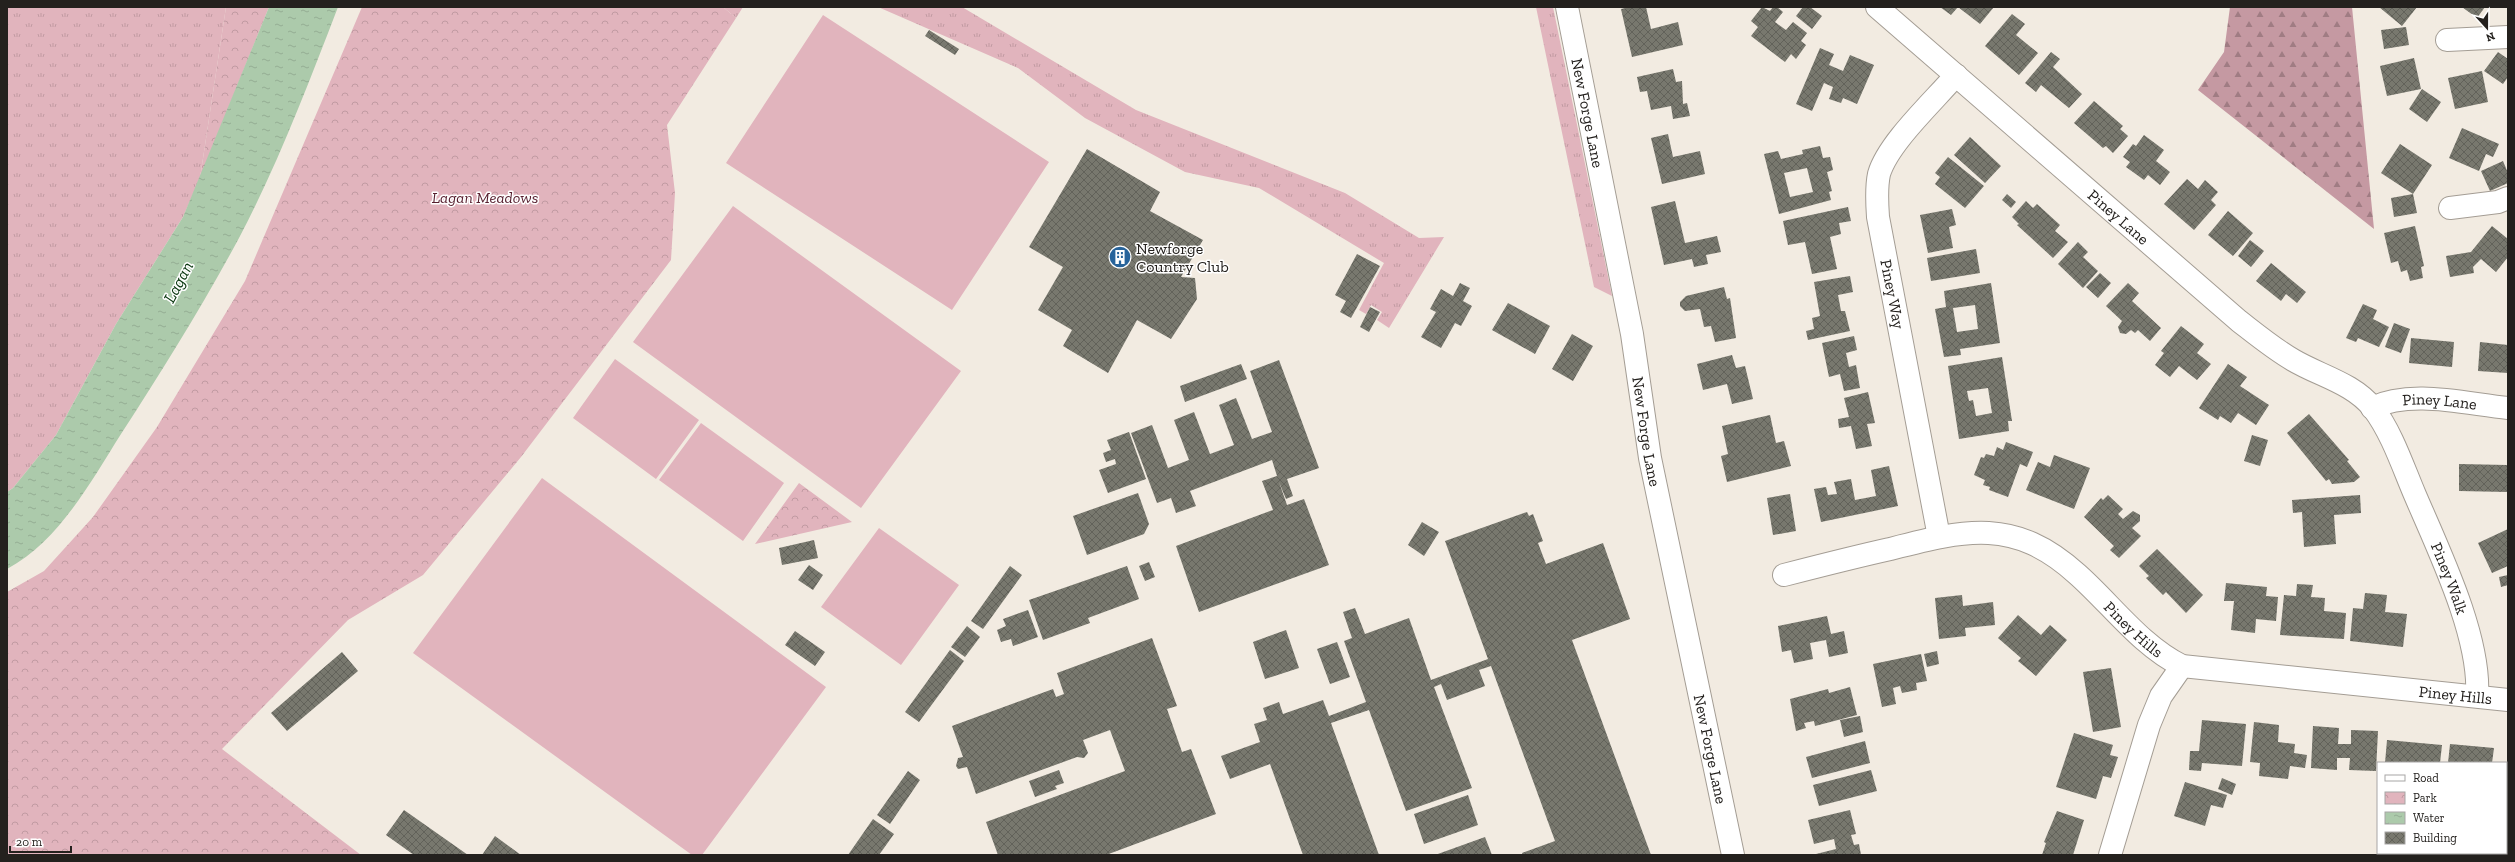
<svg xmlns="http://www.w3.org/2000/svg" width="2515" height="862" font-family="'Zilla Slab',serif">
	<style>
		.grass { fill: url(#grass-tufts) }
		.forest { fill: url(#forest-firs) }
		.park { fill: url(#park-crowns) }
		.pitch { fill: #e1b4bd }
		.water { fill: url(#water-ripples) }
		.building { fill: url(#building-cross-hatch); fill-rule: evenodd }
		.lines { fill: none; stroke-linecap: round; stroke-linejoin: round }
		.minor-casing { stroke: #a49d94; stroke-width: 24 }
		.minor { stroke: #fff; stroke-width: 22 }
		.labels { text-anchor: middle; stroke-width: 3; stroke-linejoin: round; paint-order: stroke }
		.street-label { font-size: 16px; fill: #24211e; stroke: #fff }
		.park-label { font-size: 16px; font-style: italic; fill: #561e2e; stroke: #fff }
		.poi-label { font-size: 16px; fill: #24211e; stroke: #fff; text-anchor: start }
		.water-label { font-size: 17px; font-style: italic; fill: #06350c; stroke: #fff }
	</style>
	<defs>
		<pattern id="grass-tufts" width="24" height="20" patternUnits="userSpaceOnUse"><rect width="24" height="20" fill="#e1b4bd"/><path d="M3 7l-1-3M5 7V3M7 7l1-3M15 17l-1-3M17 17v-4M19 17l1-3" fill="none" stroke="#c19aa2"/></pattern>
		<pattern id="forest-firs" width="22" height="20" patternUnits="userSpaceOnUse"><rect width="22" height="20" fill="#c599a2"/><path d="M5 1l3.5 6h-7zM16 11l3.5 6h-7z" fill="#a07c83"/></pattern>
		<pattern id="park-crowns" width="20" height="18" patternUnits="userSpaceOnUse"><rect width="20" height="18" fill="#e1b4bd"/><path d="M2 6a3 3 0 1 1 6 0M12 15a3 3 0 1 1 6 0" fill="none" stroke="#c19aa2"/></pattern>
		<pattern id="water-ripples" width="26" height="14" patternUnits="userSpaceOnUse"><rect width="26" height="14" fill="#accaab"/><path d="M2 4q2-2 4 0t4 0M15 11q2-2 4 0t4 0" fill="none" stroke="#94ad93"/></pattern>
		<pattern id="building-cross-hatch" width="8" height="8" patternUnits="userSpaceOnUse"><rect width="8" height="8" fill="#78786e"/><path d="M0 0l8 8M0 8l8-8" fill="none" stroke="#62625a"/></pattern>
	</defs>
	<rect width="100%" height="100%" fill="#f2ebe1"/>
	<path class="grass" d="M7,7H226L200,178L183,217L116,324L56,435L13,488L7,492Z
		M723,7H743L736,18Z
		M878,7H962L1136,110L1345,193L1419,238L1444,237L1389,328L1377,320L1382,312L1371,305L1366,314L1359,310L1384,263L1259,188L1185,172L1085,118L1018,68Z
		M1536,7H1553L1612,296L1594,287Z"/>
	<path class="forest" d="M2230,7H2352L2374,229L2198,90L2224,52Z"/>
	<path class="park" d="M226,7H269L200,178Z
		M362,7H723L736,18L667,125L675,193L671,260L521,457L423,575L348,620L222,749L361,855H7V592L44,571L93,517L157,427L245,281Z
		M799,483L852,522L755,544Z"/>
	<path class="pitch" d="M823,15L1049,162L952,310L726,163Z
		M733,206L961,371L861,508L633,342Z
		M615,359L699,420L656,479L573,418Z
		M701,423L784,483L743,541L659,480Z
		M542,478L826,687L702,855H692L413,653Z
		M879,528L959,585L901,665L821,607Z"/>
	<path class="water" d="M269,7H338C308,85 278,164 239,238C203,305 162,371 121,434C90,483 59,541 7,569V492L13,488L56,435L116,324L183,217Z"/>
	<path class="building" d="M1630,7H1646L1651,29L1678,22L1683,45L1632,57L1621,9Z
		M1762,7L1770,11L1773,7H1777L1783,12L1775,22L1786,30L1793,22L1807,33L1801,41L1806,45L1796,59L1791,54L1785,62L1751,36L1758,27L1751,21Z
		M1803,7H1810L1822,16L1812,29L1796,16Z
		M1940,7H1958L1951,15Z
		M1958,7H1994L1980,24Z
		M2379,7H2417L2402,26Z
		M2462,7H2485L2477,18Z
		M2012,14L2025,24L2016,35L2038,53L2019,75L1985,46Z
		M2406,27L2409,45L2384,49L2381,30Z
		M929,30L959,49L955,55L925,36Z
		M1820,48L1834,54L1829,65L1843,71L1850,55L1874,65L1857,104L1843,98L1841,103L1829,99L1833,87L1824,83L1812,111L1796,104Z
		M2051,52L2060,59L2053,67L2082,94L2069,108L2041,85L2036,92L2025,83Z
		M2498,52L2508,59V77L2503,84L2484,71Z
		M2414,58L2421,89L2387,96L2380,66Z
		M1673,69L1676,82L1682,81L1683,104L1687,103L1690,116L1673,119L1671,106L1651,110L1647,91L1640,92L1637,77Z
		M2482,71L2488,102L2455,109L2448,78Z
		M2422,89L2441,102L2427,122L2409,109Z
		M2094,101L2123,126L2120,129L2128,136L2113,153L2106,146L2103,148L2074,123Z
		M2462,128L2499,144L2493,157L2486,154L2479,171L2449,158Z
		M1668,134L1673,157L1700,151L1705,174L1662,184L1651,138Z
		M2144,135L2164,150L2156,161L2170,172L2160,185L2148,175L2144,180L2126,167L2130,162L2123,157L2133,144L2136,146Z
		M1970,137L2001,166L1985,183L1954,155Z
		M2400,144L2432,165L2413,194L2381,173Z
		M1820,146L1823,158L1830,157L1833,170L1827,172L1832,191L1829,192L1831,200L1779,214L1764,154L1778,151L1781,159L1803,154L1802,150ZM1807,168L1813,192L1790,197L1784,173Z
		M1087,149L1160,192L1150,211L1203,240L1181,277L1195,278L1197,299L1171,339L1137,320L1108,373L1063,346L1072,330L1038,310L1063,267L1029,247Z
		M1948,157L1984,186L1965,208L1935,184L1940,177L1935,173Z
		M2503,161L2508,173V183L2490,191L2481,171Z
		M2187,179L2198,189L2205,180L2218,192L2211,200L2216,205L2194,230L2164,204Z
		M2007,194L2016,202L2011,208L2002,200Z
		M2413,194L2417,213L2394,217L2391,198Z
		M1675,201L1685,243L1717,236L1721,252L1706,255L1708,264L1694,267L1692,259L1664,265L1651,207Z
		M2026,201L2033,208L2037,204L2060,225L2055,231L2068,242L2053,258L2017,225L2019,224L2012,217Z
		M1848,207L1851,221L1839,223L1841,234L1830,237L1837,269L1812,274L1805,242L1788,245L1783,221Z
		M1952,209L1956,225L1949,227L1953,248L1928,253L1920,215Z
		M2228,211L2253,233L2233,256L2208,235Z
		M2415,226L2424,266L2421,267L2423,278L2410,281L2407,270L2401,272L2398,261L2391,263L2384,233Z
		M2492,226L2508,239V257L2496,272L2481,259L2473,267L2474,273L2450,277L2446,256L2471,252Z
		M2250,240L2264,251L2251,267L2238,256Z
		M2078,242L2088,252L2083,257L2098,271L2083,288L2058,264Z
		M1976,249L1980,273L1931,281L1927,258Z
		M1357,254L1380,266L1351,318L1340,312L1346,301L1335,295Z
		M2271,263L2306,292L2297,303L2286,294L2281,301L2256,281Z
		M2100,273L2111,283L2098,298L2086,287Z
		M1850,276L1853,292L1838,295L1841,311H1845L1850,331L1808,340L1806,331L1814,329L1812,318L1820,316L1814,282Z
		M1460,283L1470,288L1463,301L1472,306L1461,326L1455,323L1441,348L1421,337L1436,312L1430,309L1441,289L1453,296Z
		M1991,283L2000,343L1960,349L1961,355L1944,357L1935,309L1946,307L1944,291ZM1975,305L1978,329L1957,332L1953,308Z
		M2128,283L2139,293L2132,301L2161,328L2150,341L2138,330L2135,333L2131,330L2126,334L2120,333L2118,327L2122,321L2106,306Z
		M1724,287L1727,299L1730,298L1736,338L1715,342L1711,326L1704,327L1700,309L1685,311L1680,306V302L1686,296Z
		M1508,303L1550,326L1535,354L1492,330Z
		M2363,304L2377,310L2373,319L2389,327L2379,347L2358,338L2356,342L2346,338Z
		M1370,307L1380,312L1369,332L1360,327Z
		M2394,323L2410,329L2401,353L2385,347Z
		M2181,326L2204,344L2197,353L2211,364L2197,380L2179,366L2170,377L2155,365L2164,353L2161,351Z
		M1572,334L1593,346L1573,381L1552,369Z
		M1854,336L1857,350L1846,353L1849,367L1856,365L1860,388L1844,391L1840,374L1829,377L1822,343Z
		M2411,338L2454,342L2452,367L2409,363Z
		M2480,342L2508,345V373L2478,371Z
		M1732,355L1736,368L1745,366L1753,399L1732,404L1727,384L1703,390L1697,364Z
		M2002,357L2012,421H2008L2009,431L1959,439L1948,366ZM1988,388L1992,413L1976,416L1973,400L1969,401L1967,391Z
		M1279,360L1319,468L1287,479L1293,496L1286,499L1279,482L1287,505L1304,499L1329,565L1199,612L1176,546L1273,510L1262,481L1277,476L1272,460L1190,491L1196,506L1176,513L1171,498L1157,503L1131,433L1152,425L1168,468L1189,460L1174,420L1194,412L1210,454L1234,445L1219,405L1236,398L1252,439L1272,432L1250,371Z
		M1241,364L1247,379L1185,402L1180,386Z
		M2228,364L2247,377L2240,386L2269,405L2256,425L2238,413L2231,423L2220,416L2218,420L2199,408Z
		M1868,392L1875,423L1867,424L1872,446L1856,449L1851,426L1839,428L1838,419L1849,417L1844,398Z
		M2309,414L2349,460L2347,461L2360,477L2354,482L2332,484L2329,479L2326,481L2287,433Z
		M1770,415L1776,443L1784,441L1791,466L1727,482L1721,456L1728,454L1722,426Z
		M1129,432L1146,479L1108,493L1099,470L1116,464L1115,459L1106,462L1103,453L1111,450L1107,440Z
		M2252,435L2268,440L2260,466L2244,461Z
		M2006,442L2033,452L2027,467L2020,464L2008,497L1989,490L1990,487L1983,485L1985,480L1974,475L1981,457L1984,458L1986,454L1994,456L1997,447L2003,450Z
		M2054,455L2090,468L2074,509L2026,490L2038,462L2050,467Z
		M2459,464L2507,465V492L2459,491Z
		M1889,466L1898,506L1821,522L1814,489L1826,487L1828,495L1837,494L1834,482L1851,479L1855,500L1876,496L1871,470Z
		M1138,493L1149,524L1144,534L1087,555L1073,516Z
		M1790,494L1796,531L1773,535L1767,498Z
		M2108,495L2123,509L2118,514L2123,519L2133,511L2140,515V521L2132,528L2141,536L2119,558L2110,550L2114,546L2084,517L2101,498L2103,500Z
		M2360,495L2361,513L2334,515L2336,544L2304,547L2302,512L2293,513L2292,500Z
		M1527,512L1529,516L1533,514L1543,541L1538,543L1546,564L1603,543L1630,619L1572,640L1651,855H1523L1522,853L1555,841L1491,666L1479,670L1485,686L1447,700L1441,684L1434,687L1472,788L1406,811L1369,710L1331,723L1379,855H1303L1270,764L1230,779L1221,756L1260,742L1254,724L1267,720L1263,708L1279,702L1283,714L1323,700L1329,716L1366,702L1344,641L1352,638L1343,612L1355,608L1365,634L1409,618L1431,680L1488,659L1445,541Z
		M1422,522L1439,532L1424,556L1408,545Z
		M2508,529V566L2492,573L2478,543Z
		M814,540L818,558L782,565L779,548Z
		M2157,549L2203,595L2186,613L2166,592L2163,595L2146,578L2149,576L2139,566Z
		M1149,562L1155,577L1145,581L1139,566Z
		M809,565L823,575L813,590L798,580Z
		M1010,566L1022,575L983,629L971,621Z
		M1127,566L1139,599L1088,618L1090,623L1043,640L1029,600Z
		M2508,575V585L2501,587L2499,577Z
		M2226,583L2267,587L2266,596L2278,597L2276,621L2256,619L2255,633L2231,630L2234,601H2224Z
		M2297,584L2313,585L2311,597L2325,598L2324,611L2346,613L2344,639L2280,635L2284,595L2296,596Z
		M2365,593L2387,595L2385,612L2407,614L2403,647L2350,641L2353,608L2363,609Z
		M1962,595L1963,606L1993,602L1995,625L1965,628L1966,636L1939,639L1935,598Z
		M1028,610L1038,637L1013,646L1011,639L1001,642L997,630L1006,626L1003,619Z
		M2018,615L2041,635L2050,625L2067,640L2036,676L2018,661L2021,658L1998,638Z
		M1827,616L1831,634L1844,631L1848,653L1829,657L1826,640L1810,643L1813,659L1794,663L1791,650L1782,652L1778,626Z
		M967,626L980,637L965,657L951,647Z
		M1286,630L1299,668L1265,679L1253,642Z
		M795,631L825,652L815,666L785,645Z
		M1152,638L1177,706L1167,709L1182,752L1191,749L1216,814L1106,855H998L986,822L1125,771L1110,730L1083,740L1088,753L1084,758L1077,757L976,794L967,767L958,769L956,766L958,758L963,757L952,726L1053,689L1056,697L1064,694L1057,673Z
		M1337,642L1350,677L1330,684L1317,649Z
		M950,650L964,661L919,722L905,712Z
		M1937,651L1939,664L1927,667L1924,654Z
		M342,652L358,671L287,731L271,713Z
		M1921,654L1927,681L1916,683L1917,690L1902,693L1900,686L1893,688L1896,704L1882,707L1873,664Z
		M2111,668L2121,727L2093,732L2083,672Z
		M1850,687L1857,715L1815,726L1814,721L1804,723L1806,728L1796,731L1790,699L1828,689L1829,693Z
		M1860,716L1863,732L1844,737L1840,720Z
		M2202,720L2246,724L2242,766L2202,763L2201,771L2189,770L2190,751H2199Z
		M2254,722L2279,725L2278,742L2295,744L2294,753L2307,755L2305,768L2290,766L2288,779L2259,776L2260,763L2250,762Z
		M2313,726L2339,728L2338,744H2351V730L2378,731L2376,771L2349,770L2350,758H2337V770L2311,768Z
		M2074,733L2113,745L2110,755L2118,757L2111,778L2103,776L2096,799L2056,787Z
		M2387,740L2442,745L2440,763H2385Z
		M1865,741L1870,763L1812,778L1806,757Z
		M2450,744L2494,748L2492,763H2448Z
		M1059,770L1064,783L1055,786L1057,789L1035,797L1029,781Z
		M1871,770L1877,791L1819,806L1813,785Z
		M908,771L920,780L890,824L877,815Z
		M2222,778L2236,784L2232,795L2218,789Z
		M2185,782L2227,795L2223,808L2211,805L2205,826L2174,816Z
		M1468,795L1478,825L1424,844L1414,814Z
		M404,810L468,855H414L386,835Z
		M1850,810L1856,834L1851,835L1854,845L1859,844L1861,855H1812L1836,849L1834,839L1814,844L1808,820Z
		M2057,811L2084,820L2073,855H2042L2046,843L2044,842Z
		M873,819L894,834L879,855H848Z
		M495,836L521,855H482Z
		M1485,837L1492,855H1435Z"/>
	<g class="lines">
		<g class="minor-casing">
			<g id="minor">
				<path id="s1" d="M1567,7L1632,334L1650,458L1733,855"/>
				<path id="s2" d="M1877,7L2239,321C2257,335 2274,349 2293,360C2320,376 2353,383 2373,408C2392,433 2403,467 2415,495C2439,551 2481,637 2477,696"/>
				<path d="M2447,40L2508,37"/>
				<path d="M2450,208L2498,202L2508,198"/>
				<path id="s3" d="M2372,408C2411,389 2466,404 2508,408"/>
				<path d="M1939,537L1878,217C1877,203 1876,188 1879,174C1888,143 1934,101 1956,75"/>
				<path id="s4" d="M1784,575C1819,566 1854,557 1890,549C1965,530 2014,517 2077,574C2111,604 2141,646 2182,666L2508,700"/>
				<path d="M2110,855L2149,725L2161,696L2182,666"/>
			</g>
		</g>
		<use href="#minor" class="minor"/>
	</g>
	<defs>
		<g id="building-disc" transform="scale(1.15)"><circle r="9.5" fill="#27639a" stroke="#fff"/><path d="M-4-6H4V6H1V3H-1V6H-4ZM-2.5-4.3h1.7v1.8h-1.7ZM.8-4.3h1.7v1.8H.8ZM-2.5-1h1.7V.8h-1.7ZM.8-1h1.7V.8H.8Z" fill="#fff"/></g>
	</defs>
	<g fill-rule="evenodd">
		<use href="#building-disc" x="1120" y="257"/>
	</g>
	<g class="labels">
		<g class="street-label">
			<text dy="6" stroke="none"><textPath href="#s1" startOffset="108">New Forge Lane</textPath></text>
			<text dy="6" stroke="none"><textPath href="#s2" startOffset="320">Piney Lane</textPath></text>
			<text transform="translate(1893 294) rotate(79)" y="6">Piney Way</text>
			<text dy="6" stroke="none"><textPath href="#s3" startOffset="69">Piney Lane</textPath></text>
			<text dy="6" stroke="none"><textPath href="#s1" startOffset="432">New Forge Lane</textPath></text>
			<text dy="6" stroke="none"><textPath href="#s2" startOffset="827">Piney Walk</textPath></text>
			<text dy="6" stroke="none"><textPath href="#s4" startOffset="388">Piney Hills</textPath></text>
			<text dy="6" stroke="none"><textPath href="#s4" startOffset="724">Piney Hills</textPath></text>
			<text dy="6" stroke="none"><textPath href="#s1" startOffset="756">New Forge Lane</textPath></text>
		</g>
		<g class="park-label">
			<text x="485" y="203">Lagan Meadows</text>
		</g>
		<g class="poi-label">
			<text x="1136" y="254">Newforge<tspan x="1136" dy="18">Country Club</tspan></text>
		</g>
		<g class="water-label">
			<text transform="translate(178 282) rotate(-62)" y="6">Lagan</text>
		</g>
	</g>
	<rect width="2515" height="862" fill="none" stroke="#24211e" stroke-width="16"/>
	<rect x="2377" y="762" width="130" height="92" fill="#ffffff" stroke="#a7a6a5"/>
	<rect x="2385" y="775" width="20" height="6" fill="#ffffff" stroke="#a7a6a5"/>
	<text x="2413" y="782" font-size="12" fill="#24211e">Road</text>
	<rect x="2385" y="792" width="20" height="12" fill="url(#park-crowns)" stroke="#a7a6a5"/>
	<text x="2413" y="802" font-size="12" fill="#24211e">Park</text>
	<rect x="2385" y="812" width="20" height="12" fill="url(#water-ripples)" stroke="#a7a6a5"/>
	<text x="2413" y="822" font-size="12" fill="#24211e">Water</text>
	<rect x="2385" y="832" width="20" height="12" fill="url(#building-cross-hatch)" stroke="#a7a6a5"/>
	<text x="2413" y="842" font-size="12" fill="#24211e">Building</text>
	<g transform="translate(2487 28) rotate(159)" stroke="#ffffff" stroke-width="3" paint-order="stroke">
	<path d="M0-3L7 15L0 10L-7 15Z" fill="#24211e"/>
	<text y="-6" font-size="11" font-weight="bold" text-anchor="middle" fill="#24211e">N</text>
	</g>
	<path d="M10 846v6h61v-6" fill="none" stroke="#24211e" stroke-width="2"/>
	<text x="16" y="846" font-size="12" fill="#24211e" stroke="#ffffff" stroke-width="3" paint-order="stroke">20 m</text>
</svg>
